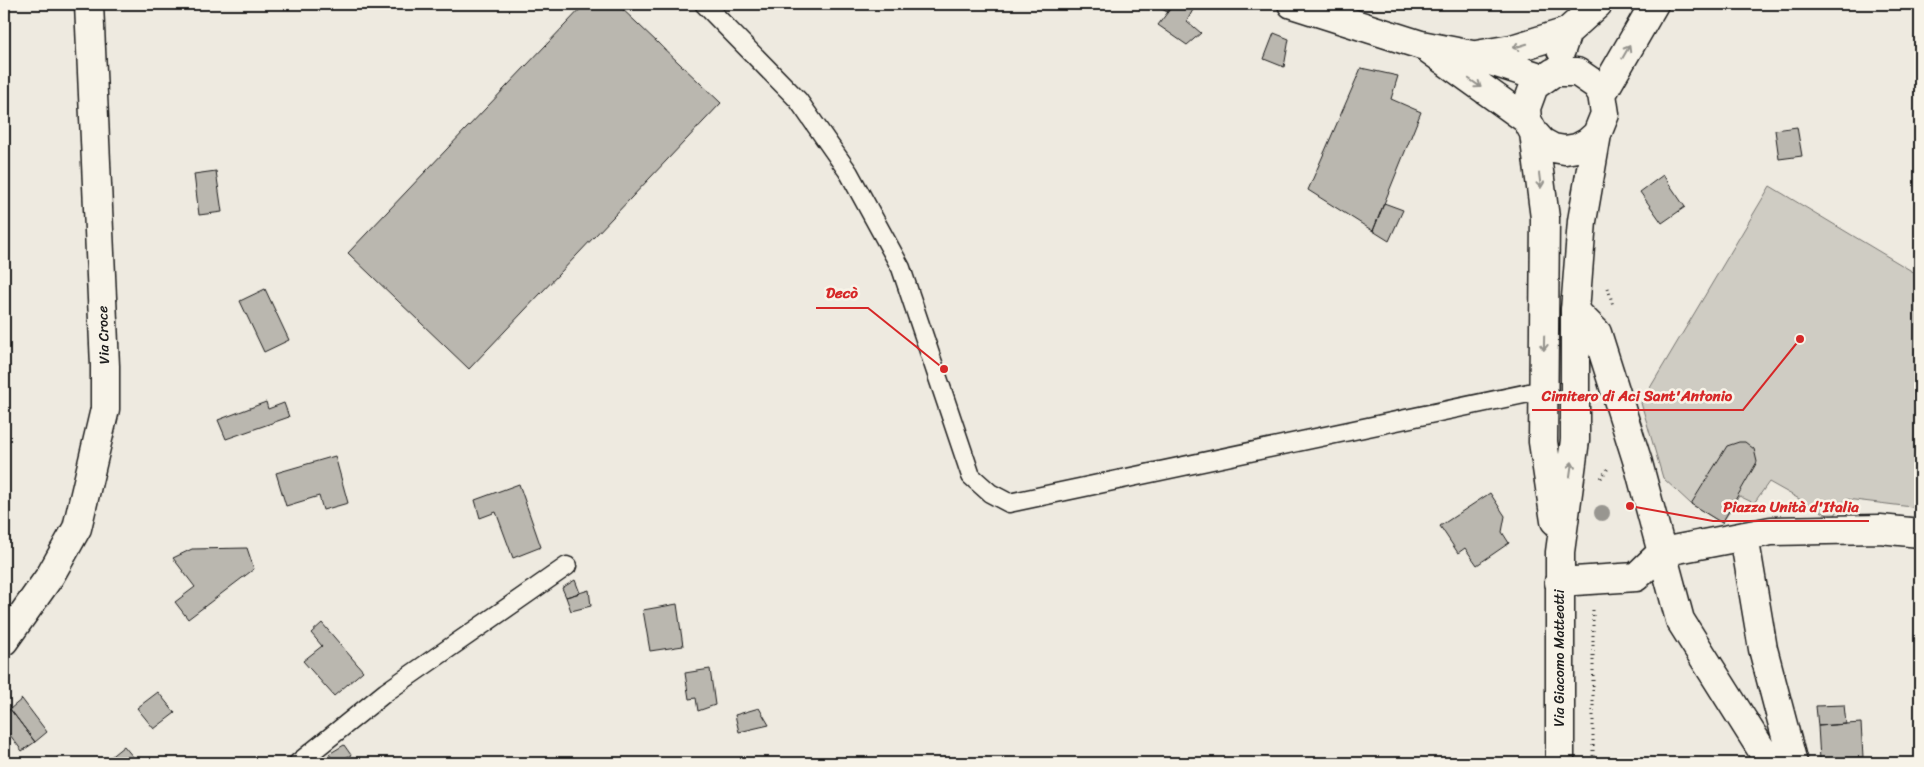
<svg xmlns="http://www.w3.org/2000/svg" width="1924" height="767" font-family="Sriracha,sans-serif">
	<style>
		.green { fill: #cfccc3; stroke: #767470 }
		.building { fill: #bab7af; stroke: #1c1c1c }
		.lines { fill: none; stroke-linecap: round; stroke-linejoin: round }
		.lane-casing { stroke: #1c1c1c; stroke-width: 21 }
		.street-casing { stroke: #1c1c1c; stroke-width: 31 }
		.secondary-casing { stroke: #1c1c1c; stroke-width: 31 }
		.path { stroke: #1c1c1c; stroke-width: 3; stroke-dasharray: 1 4; stroke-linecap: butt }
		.lane { stroke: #f7f3e8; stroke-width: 18 }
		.street { stroke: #f7f3e8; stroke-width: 28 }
		.secondary { stroke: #f7f3e8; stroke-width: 28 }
		.tree { fill: #989690 }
		.oneway { stroke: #94928c }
		.labels { text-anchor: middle; stroke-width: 5; stroke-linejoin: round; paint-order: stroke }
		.street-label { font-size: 14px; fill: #1c1c1c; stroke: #f7f3e8 }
		.leader { fill: none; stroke: #d62828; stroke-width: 2 }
		.callout-dot { fill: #d62828; stroke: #f7f3e8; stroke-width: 2 }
		.callout-label { font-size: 15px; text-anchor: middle; font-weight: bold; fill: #d62828; stroke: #f7f3e8; stroke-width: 5; stroke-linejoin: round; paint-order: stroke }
	</style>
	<rect width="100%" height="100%" fill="#eeeae0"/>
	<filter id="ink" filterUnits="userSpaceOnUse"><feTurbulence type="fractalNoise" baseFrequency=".02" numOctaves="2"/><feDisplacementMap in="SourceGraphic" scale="10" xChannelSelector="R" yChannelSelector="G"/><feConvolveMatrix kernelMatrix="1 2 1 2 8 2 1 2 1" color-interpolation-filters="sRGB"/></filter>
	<g filter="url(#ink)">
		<path class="green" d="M1770,186L1920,276V508L1846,499L1833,518L1769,482L1754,503L1739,496L1722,523L1691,504L1663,478L1641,403Z"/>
		<path class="building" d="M585,4H617L721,103L469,369L348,253Z
			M1154,4H1174L1167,12Z
			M1174,4H1196L1187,21L1201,33L1187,45L1158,25Z
			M1274,33L1289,39L1284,67L1264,59Z
			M1361,68L1398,76L1391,99L1421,112L1373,231L1308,190Z
			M1797,127L1802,156L1779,159L1775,130Z
			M216,171L222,212L199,215L194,174Z
			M1663,175L1685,207L1662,223L1640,192Z
			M1384,203L1403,210L1389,241L1373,231Z
			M265,289L289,340L264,352L240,301Z
			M266,402L268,409L284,403L289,417L226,439L218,420Z
			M1739,442H1745L1754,449L1757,462L1722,523L1691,504L1727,446Z
			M335,456L348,503L323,510L319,496L286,506L276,473Z
			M519,484L541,547L513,558L496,512L480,518L475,500Z
			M1490,493L1505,516L1502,532L1509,543L1477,565L1465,548L1458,553L1440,526Z
			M247,548L254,569L188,619L175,602L195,587L173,558L192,549Z
			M575,580L580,593L566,597L562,588Z
			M589,590L591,606L571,611L566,597Z
			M677,604L683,646L650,651L643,610Z
			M322,623L363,671L334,696L303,661L322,646L311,633Z
			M710,669L715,705L698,711L696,698L689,699L685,673Z
			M158,692L175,713L154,729L137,708Z
			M22,699L47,732L35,742L10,709Z
			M1844,705L1846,724L1818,726L1816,706Z
			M759,708L769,725L739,732L735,715Z
			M10,709L35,742L22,751L4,727V720Z
			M1861,723L1863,757L1820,760L1818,726Z
			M344,745L351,755L335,763L329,754Z
			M124,746L138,763H103Z"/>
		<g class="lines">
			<g class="lane-casing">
				<path id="lane" d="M704,4L798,100L849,173L901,268L971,476L990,493L1009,503L1543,390
					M298,763L386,692L567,566"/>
			</g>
			<g class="street-casing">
				<path id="street" d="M1575,311L1597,333L1638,463L1680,620L1770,763
					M1744,536L1763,649L1793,763
					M1559,582L1636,577L1662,552L1771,531L1880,529L1920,533
					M4,641L50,576L77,528L105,409V366L89,4"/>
			</g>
			<g class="secondary-casing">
				<path id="secondary" d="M1292,4L1421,45L1472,55L1543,78
					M1561,50L1567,32L1598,4
					M1431,51L1527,120
					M1476,55L1512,49L1567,32
					M1602,94L1654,4
					M1534,133L1545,218L1543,442L1555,521
					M1560,763V552L1575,440V311L1582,221L1597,134L1605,114L1602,94L1596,85L1577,72H1554L1534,86L1526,108L1527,120L1534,133L1542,142L1553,148L1565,150L1577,148L1588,142L1597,134"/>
			</g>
			<path class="path" d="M1608,288L1613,306
				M1601,478L1609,467
				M1593,610V763"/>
			<use href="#lane" class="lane"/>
			<use href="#street" class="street"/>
			<use href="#secondary" class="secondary"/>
		</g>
		<circle class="tree" cx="1602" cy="513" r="8"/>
		<defs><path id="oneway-shaft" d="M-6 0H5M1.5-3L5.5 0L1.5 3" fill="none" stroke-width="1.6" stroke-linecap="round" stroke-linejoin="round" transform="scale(1.25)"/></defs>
		<g class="oneway">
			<use href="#oneway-shaft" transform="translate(1520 46) rotate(163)"/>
			<use href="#oneway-shaft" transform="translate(1626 52) rotate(-60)"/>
			<use href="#oneway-shaft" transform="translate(1475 83) rotate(35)"/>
			<use href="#oneway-shaft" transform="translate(1540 181) rotate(83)"/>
			<use href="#oneway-shaft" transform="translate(1544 343) rotate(91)"/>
			<use href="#oneway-shaft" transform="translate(1571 469) rotate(-82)"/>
		</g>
	</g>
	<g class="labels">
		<g class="street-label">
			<text transform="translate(103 335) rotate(-92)" y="5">Via Croce</text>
			<text transform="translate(1559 658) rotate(-90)" y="5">Via Giacomo Matteotti</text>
		</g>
	</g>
	<path class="leader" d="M944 369L868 308H816M1800 339L1743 410H1532M1630 506L1713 521H1869"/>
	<g class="callout-dot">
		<circle cx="944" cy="369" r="5"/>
		<circle cx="1800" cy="339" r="5"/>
		<circle cx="1630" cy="506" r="5"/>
	</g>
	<g class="callout-label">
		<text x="842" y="298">Decò</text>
		<text x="1637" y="401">Cimitero di Aci Sant'Antonio</text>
		<text x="1791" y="512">Piazza Unità d'Italia</text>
	</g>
	<rect width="1924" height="767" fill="none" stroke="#f7f3e8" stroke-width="20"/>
	<rect x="10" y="10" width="1904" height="747" fill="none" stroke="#1c1c1c" stroke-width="2" filter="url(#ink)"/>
</svg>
